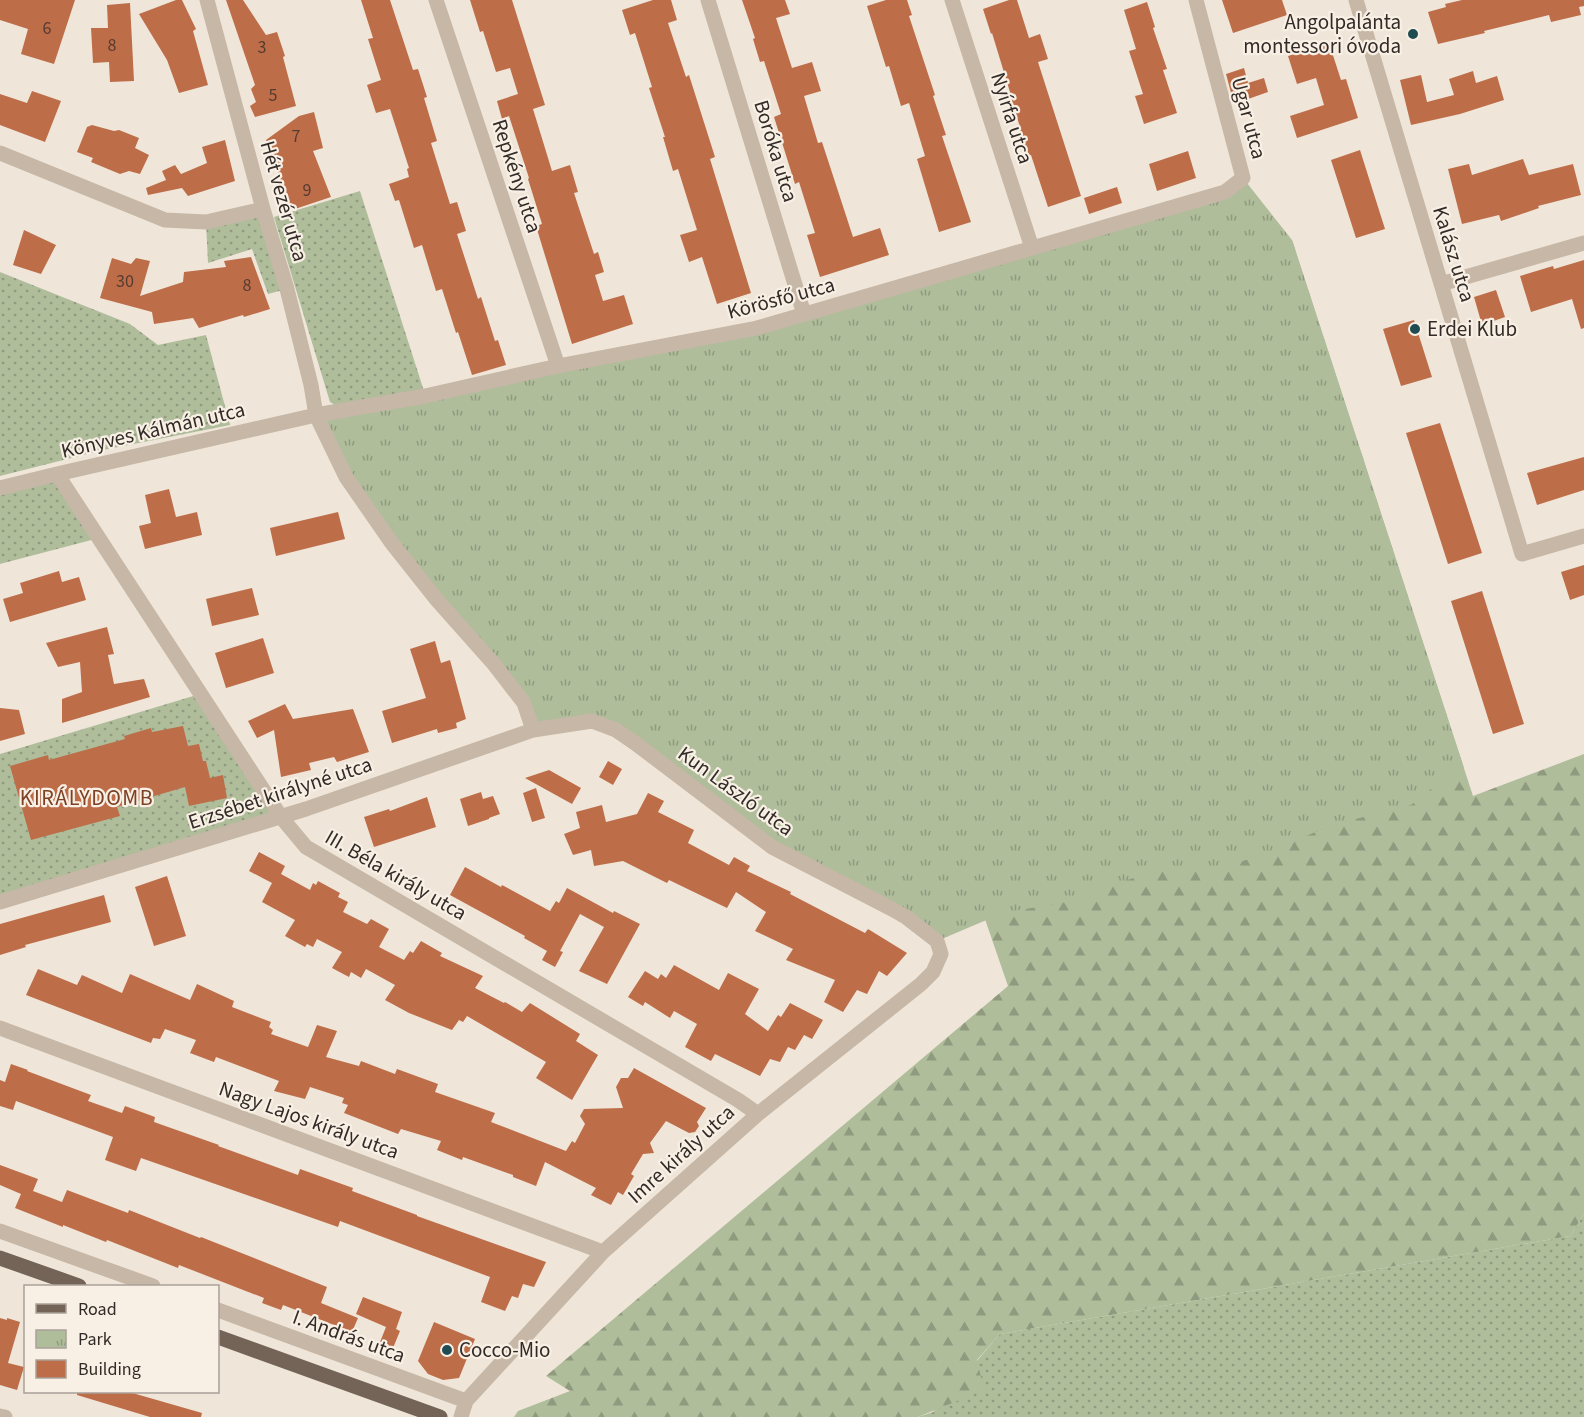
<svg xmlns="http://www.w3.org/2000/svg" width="1584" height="1417" font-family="'Source Sans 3',sans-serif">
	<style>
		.grass { fill: url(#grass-dots) }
		.forest { fill: url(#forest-firs) }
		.park { fill: url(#park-tufts) }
		.building { fill: #be6d49 }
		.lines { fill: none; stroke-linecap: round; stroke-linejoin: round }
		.minor { stroke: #c6b7a6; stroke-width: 15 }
		.major { stroke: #746458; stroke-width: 15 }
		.poi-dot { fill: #1f4b52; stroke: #f8f0e5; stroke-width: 2 }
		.labels { text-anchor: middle; stroke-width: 4.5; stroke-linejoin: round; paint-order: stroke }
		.number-label { font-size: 18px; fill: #563c30 }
		.poi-label { font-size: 21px; fill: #332b27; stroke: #f8f0e5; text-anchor: start }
		.street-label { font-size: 21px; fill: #332b27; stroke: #f8f0e5 }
		.neighbourhood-label { font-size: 22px; letter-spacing: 1.5px; fill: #7d4025; stroke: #f8f0e5 }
	</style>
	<defs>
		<pattern id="grass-dots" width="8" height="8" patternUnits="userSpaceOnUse" patternTransform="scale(1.5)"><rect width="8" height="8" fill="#afbd9b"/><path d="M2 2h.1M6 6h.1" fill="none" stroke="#8f9a7e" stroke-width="1.8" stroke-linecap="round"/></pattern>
		<pattern id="forest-firs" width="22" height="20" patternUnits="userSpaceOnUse" patternTransform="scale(1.5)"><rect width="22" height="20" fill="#afbd9b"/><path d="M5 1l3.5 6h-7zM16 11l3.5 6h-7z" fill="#8f9a7e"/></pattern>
		<pattern id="park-tufts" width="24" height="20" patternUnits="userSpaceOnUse" patternTransform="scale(1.5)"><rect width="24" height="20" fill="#afbd9b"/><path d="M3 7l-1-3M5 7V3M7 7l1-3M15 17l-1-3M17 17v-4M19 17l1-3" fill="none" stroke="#8f9a7e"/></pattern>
	</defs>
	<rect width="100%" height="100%" fill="#efe6d9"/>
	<path class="grass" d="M360,191L423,388L422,392L339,407L330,402L274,217Z
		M263,209L287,289L268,294L252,249L208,263L206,222Z
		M0,272L130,324L158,345L206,335L230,425L103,450L0,476Z
		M57,474L99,538L0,564V488Z
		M200,694L280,817L0,902V754Z
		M1584,1214V1417H918L933,1412L1000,1334L1570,1236Z"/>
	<path class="forest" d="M1292,240L1473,796L1584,754V1214L1570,1236L1000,1334L977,1360L984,1390L918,1417H514L518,1411L570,1391L546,1376L1008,986L976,893Z"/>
	<path class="park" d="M1243,178L1292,240L1464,768L1447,776L1411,805L1332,825L1261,855L1210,872L1172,865L1107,887L1078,900L1003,913L937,941L772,847L592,722L533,730L524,703L391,542L316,415L757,328L1225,192Z"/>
	<path class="building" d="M0,0H75L54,64L21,54L28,29L0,20Z
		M176,0H182L196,29L193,31L208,85L179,93L167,60L139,14Z
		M226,0H243L266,35L277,32L285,56L283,57L296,106L255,117L250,106L256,102L251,89L255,85Z
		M361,0H390L413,70L418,69L427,97L424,98L437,141L431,143L450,204L457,202L466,231L457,234L478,299L481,297L495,341L498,340L506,365L472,375L458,332L456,333L442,289L436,291L422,245L414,248L399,200L395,201L389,184L409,177L407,169L409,168L390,109L376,113L367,85L381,80L368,39L373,38Z
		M470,0H512L545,105L533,109L552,171L570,165L578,192L574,193L594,254L598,252L604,272L595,275L603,301L624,295L633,324L572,344L536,226L542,224L528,179L529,178L509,116L502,119L497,101L518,94L510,68L496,72L483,31L480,32Z
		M653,0H671L677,20L668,23L686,77L689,75L715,157L710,159L751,293L717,304L702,257L689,262L680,235L697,230L678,169L673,171L663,137H665L649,88L652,87L635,33L630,35L622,10Z
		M742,0H785L790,14L776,18L792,68L812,62L821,91L804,96L818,143L822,142L853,237L880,228L889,255L820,277L807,235L815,233L799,182L795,184L774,117L781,114L764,61L760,62L753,39L755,38Z
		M886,0H907L912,15L909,16L935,95L933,96L946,135L942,136L971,222L939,232L917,159L925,156L909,103L901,106L889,66L886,67L867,6Z
		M1009,0H1017L1029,38L1040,34L1048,59L1038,62L1081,196L1048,207L1031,155L1026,157L1018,131L1021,130L1009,92H1010L992,33L991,34L983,9Z
		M1222,0H1282L1287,15L1233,33Z
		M1462,0H1584V6L1579,7L1581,15L1551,22L1549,15L1484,31L1485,33L1438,44L1428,12L1446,7L1445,4Z
		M1147,2L1155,27L1153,28L1167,69L1163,70L1177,113L1144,124L1135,96L1143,94L1129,51L1136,49L1124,10Z
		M130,3L134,81L110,82L109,62L93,63L91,28H108L107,5Z
		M1329,43L1341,80L1346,79L1358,118L1297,138L1290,116L1324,105L1316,78L1297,84L1288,56Z
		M1244,68L1248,83L1264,78L1268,92L1234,104L1226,74Z
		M1473,71L1476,83L1497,76L1504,100L1460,114L1411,125L1400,80L1421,75L1427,102L1454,95L1449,79Z
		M32,91L61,101L45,142L0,125V94L27,103Z
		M314,112L323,148L313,151L331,197L292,210L266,140L299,116Z
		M92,125L114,131L119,130L139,138L135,148L149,155L140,174L129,171L120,174L91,162L93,158L77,152L87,127Z
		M225,140L235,181L188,196L182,188L148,195L146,188L166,180L162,171L175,165L181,174L207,163L202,147Z
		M1360,150L1385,229L1356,238L1331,160Z
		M1188,151L1196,178L1157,191L1149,164Z
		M1523,159L1529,175L1573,164L1581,195L1538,206L1539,208L1501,221L1499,215L1462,224L1448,169L1469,164L1472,175Z
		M1117,187L1122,203L1089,214L1084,198Z
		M24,230L56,245L41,274L13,265Z
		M251,257L270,309L244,317L243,315L199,328L193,318L154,324L152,312L100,298L112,258L131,264L136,258L150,261L140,296L183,282L184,272L226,267L224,261Z
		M1584,260V328L1581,329L1572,299L1531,312L1520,276L1553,266L1554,269Z
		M1496,290L1505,317L1482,325L1474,297Z
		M1414,320L1432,377L1401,386L1383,329Z
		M1440,423L1482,553L1448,564L1406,433Z
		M1584,457V490L1537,505L1527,473Z
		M169,489L176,517L197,512L202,535L145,549L139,526L151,523L145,495Z
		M338,512L345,539L276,556L270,528Z
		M1584,565V595L1570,600L1561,572Z
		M59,571L62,582L79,577L86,600L10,622L3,599L23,593L20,583Z
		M252,588L259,615L212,626L206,599Z
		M1482,591L1524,724L1493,734L1451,601Z
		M107,627L114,654L108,655L114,684L144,679L150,697L62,723V699L82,692L80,662L58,667L46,643Z
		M263,638L274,673L226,688L215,653Z
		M435,641L441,663L450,660L466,719L456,723L457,728L438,733L437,729L392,743L382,711L426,698L410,649Z
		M285,704L293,719L353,709L369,752L337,762L334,757L309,763L311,770L281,777L274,730L257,738L248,721Z
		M0,708L19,710L25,734L0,741Z
		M183,726L188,746L199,744L203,761H206L210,778L223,775L227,798L189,806L185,787L117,807L120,816L31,840L10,766L48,755L49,760L125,739L124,736L151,728L152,732Z
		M608,761L622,769L613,785L599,777Z
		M549,770L581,788L572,804L525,778Z
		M536,788L545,818L532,822L523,793Z
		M481,792L483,799L493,796L500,814L489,818V819L468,826L460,799Z
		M648,793L664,801L658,812L694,830L688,843L729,865L734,857L750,866L747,871L791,892L790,894L865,933L868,929L907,953L887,976L879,971L867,994L857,990L843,1012L824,1002L835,980L786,960L793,949L755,931L766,912L736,892L727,908L669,880L667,883L623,861L594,866L591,850L573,855L564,834L580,828L576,812L602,805L606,822L637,814Z
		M427,797L436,827L374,847L364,817L389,809L390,811Z
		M259,852L285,866L281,874L310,890L313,883L316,885L318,881L340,893L338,897L348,902L343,912L367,924L371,919L389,929L379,947L404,960L410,951L413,953L421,941L442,953L440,956L483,976L475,988L504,1003L505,1002L522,1012L530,1003L580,1034L576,1041L598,1055L572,1100L536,1078L546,1062L467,1016L463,1022L459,1020L452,1030L409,1013L385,1000L395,985L366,969L361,978L351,972L349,977L332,968L342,952L317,939L313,947L307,944L305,947L285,936L295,920L262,902L272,883L249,871Z
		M465,867L501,887L502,885L550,911L556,901L559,903L567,888L613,913L614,911L640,924L607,984L579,971L604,927L580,914L560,951L563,952L555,967L542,960L547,951L524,938L525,936L450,895Z
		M167,876L186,936L154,946L135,887Z
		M104,895L111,922L25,945L26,947L0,955V924Z
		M674,965L719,990L728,973L759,989L745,1014L768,1031L778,1015L781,1017L790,1003L823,1020L812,1039L804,1035L795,1050L788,1047L780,1062L770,1059L760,1076L715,1054L711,1061L685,1047L697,1024L674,1011L670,1018L645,1002L643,1006L628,997L645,971L658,979L661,974L666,978Z
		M38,969L77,985L82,975L122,993L130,974L190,1000L197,984L234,1001L232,1007L271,1022L269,1027L273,1030L271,1034L308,1047L317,1025L337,1031L326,1057L359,1066L361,1061L395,1074L397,1069L438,1084L435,1092L495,1113L491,1122L566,1151L572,1141L575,1143L585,1124L580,1116L584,1109L623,1108L616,1087L621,1078H628L634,1068L706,1108L697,1122L699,1126L695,1132L689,1133L666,1121L650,1143L654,1153L643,1154L631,1174L634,1176L623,1195L618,1192L611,1205L591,1195L596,1188L545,1162L536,1186L513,1177V1175L463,1157L462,1160L437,1150L441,1141L401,1129L398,1134L344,1113L348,1105L342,1103L344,1098L310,1087L305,1099L274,1091L279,1081L216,1057L214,1062L190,1053L196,1040L165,1029L160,1039L153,1038L151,1043L26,995Z
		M11,1064L28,1070L27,1071L91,1095L88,1101L122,1113L125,1106L155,1117L154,1122L219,1145L218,1146L298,1175L300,1169L353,1188L352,1191L417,1215V1216L546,1262L534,1287L523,1284L518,1298L512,1296L505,1311L481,1302L490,1277L340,1221L338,1227L141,1158L136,1171L105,1160L113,1137L16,1101L13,1110L0,1106V1080L5,1082Z
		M0,1165L38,1179L33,1191L62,1202L67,1190L128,1213L129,1210L200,1238L201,1237L327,1287L321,1303L358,1318L352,1332L283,1305L281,1310L262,1303L264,1298L179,1265L178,1268L107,1240L106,1242L63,1225V1227L15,1208L21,1194L0,1185Z
		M363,1297L402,1312L396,1329L400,1331L393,1348L380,1342L386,1327L356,1314Z
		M0,1318L7,1320V1318L20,1322L8,1363L24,1367L17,1390L0,1385Z
		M434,1322L475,1339L459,1378L443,1380L428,1374L418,1361Z
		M77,1392H129L202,1413L201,1417H150L77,1395Z"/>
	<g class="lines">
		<path class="minor" d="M207,0L263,209L287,289L311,385L316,415L346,477L391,542L437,600L493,663L524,703L533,730
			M436,0L558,366
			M708,0L804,314
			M952,0L1032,248
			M1356,0L1522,554L1584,536
			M0,153L165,220L206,222L263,209
			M1441,284L1584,243
			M57,474L281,817L306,847L738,1100L758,1114
			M0,488L57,474L316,415L425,396L558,366L757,328L1225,192L1243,178L1196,0
			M0,902L306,809L533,730L592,721L616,730L635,743L772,847L892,909L906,917L937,941L941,954L933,972L921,984L758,1114L603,1252L466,1401L461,1417
			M0,1028L603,1252
			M0,1231L153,1286
			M218,1310L466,1401
			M0,1416L5,1417"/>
		<path class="major" d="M0,1258L79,1286
			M218,1337L440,1417"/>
	</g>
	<g class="poi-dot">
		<circle cx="1413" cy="34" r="6"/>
		<circle cx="1415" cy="329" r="6"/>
		<circle cx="447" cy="1350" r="6"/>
	</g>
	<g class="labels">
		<g class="number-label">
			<text x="47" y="34">6</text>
			<text x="112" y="51">8</text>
			<text x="262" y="53">3</text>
			<text x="273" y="101">5</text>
			<text x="296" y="142">7</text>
			<text x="307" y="196">9</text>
			<text x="125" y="287">30</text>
			<text x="247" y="291">8</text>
		</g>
		<g class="poi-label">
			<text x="1401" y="29" text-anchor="end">Angolpalánta<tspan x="1401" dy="24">montessori óvoda</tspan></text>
			<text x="1427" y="336">Erdei Klub</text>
			<text x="459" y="1357">Cocco-Mio</text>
		</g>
		<g class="street-label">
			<text transform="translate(1012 118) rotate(72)" y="7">Nyírfa utca</text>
			<text transform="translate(1249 118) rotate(75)" y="7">Ugar utca</text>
			<text transform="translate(776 151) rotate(73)" y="7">Boróka utca</text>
			<text transform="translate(517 176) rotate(72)" y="7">Repkény utca</text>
			<text transform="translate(284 201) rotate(74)" y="7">Hét vezér utca</text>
			<text transform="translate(1454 254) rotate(73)" y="7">Kalász utca</text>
			<text transform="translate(781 298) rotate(-15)" y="7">Körösfő utca</text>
			<text transform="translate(153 430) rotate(-13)" y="7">Könyves Kálmán utca</text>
			<text transform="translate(736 791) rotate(36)" y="7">Kun László utca</text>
			<text transform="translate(280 793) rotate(-18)" y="7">Erzsébet királyné utca</text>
			<text transform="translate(396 875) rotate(30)" y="7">III. Béla király utca</text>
			<text transform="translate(309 1120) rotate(20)" y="7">Nagy Lajos király utca</text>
			<text transform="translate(681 1154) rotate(-42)" y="7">Imre király utca</text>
			<text transform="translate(349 1336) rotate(20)" y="7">I. András utca</text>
		</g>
		<g class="neighbourhood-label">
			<text x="87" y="805">KIRÁLYDOMB</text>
		</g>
	</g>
	<rect x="24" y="1285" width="195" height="108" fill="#f8f0e5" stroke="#a9a199" stroke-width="1.5"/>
	<rect x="36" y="1304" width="30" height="9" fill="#746458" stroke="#a9a199" stroke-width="1.5"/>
	<text x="78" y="1315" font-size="18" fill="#332b27">Road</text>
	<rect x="36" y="1330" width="30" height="18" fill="url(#park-tufts)" stroke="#a9a199" stroke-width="1.5"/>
	<text x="78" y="1345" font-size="18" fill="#332b27">Park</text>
	<rect x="36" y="1360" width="30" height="18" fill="#be6d49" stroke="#a9a199" stroke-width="1.5"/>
	<text x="78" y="1375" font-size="18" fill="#332b27">Building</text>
</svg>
